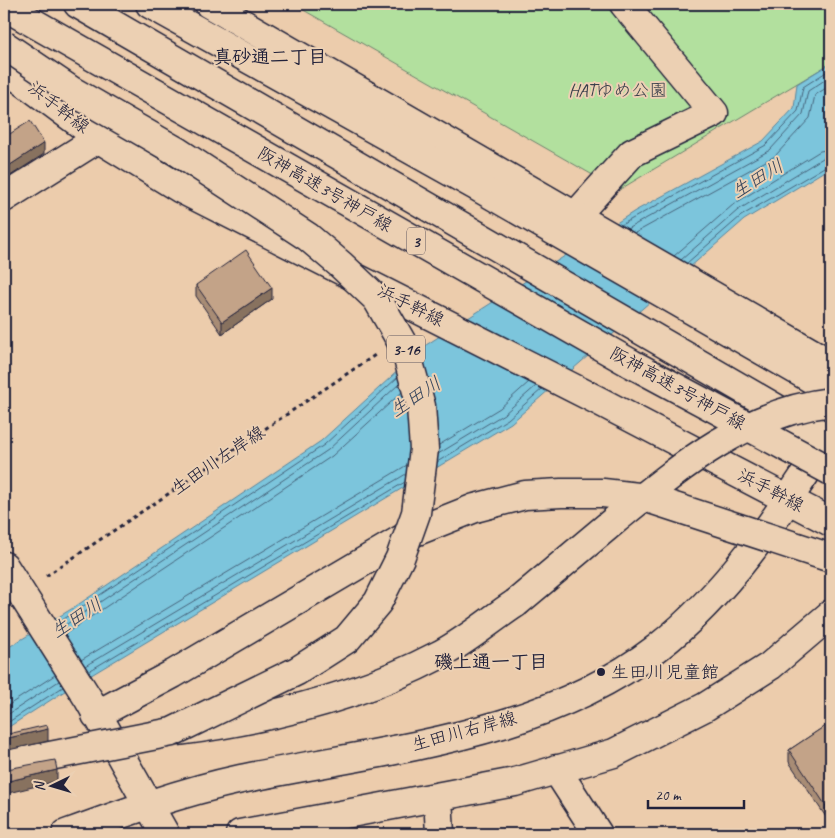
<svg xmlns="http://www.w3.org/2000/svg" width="835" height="838" font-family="Caveat,'Klee One',sans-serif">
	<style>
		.green { fill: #b2e09e; stroke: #6a816c }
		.water { fill: #7cc5dc; stroke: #58849c }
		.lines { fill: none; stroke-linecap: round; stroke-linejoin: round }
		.shore { stroke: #46637b; stroke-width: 1 }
		.minor-casing { stroke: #22223b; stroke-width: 31 }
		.major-casing { stroke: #22223b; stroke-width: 31 }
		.highway-casing { stroke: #22223b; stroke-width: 31 }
		.path { stroke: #22223b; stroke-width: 3; stroke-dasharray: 4 4; stroke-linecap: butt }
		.minor { stroke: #ecd0b3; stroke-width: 28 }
		.major { stroke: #ecd0b3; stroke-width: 28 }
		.highway { stroke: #ecd0b3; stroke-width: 28 }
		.highway-bridge-casing { stroke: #22223b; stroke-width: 31; stroke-linecap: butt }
		.highway-bridge { stroke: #ecd0b3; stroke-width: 28 }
		.wall { fill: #a88c75; stroke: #22223b }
		.shaded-wall { fill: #88725f; stroke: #22223b }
		.building { fill: #c3a388; stroke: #22223b }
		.poi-dot { fill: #22223b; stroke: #ecd0b3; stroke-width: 2 }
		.labels { text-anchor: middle; stroke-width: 4; stroke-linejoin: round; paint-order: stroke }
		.shield { fill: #ecd0b3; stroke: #5f565f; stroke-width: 1 }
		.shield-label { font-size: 16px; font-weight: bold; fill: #22223b }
		.park-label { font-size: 18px; fill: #383e4a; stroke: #ecd0b3 }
		.street-label { font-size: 18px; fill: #22223b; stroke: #ecd0b3 }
		.poi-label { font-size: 18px; fill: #22223b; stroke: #ecd0b3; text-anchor: start }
		.neighbourhood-label { font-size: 19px; font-weight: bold; fill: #22223b; stroke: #ecd0b3 }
		.water-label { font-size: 19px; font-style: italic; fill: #34435b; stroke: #ecd0b3 }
	</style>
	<rect width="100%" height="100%" fill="#ecccac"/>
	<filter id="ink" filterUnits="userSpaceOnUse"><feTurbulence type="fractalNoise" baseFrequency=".02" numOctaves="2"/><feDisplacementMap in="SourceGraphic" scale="10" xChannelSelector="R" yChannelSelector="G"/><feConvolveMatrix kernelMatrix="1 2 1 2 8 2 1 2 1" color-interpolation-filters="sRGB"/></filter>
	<g filter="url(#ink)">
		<path class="green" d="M293,4H831V63L619,190Z"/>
		<path class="water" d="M831,63V167L744,220L511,423L68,689L4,730V650L73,608L321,441L426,345L635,211L763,141L794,108L797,84Z"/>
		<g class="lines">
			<path class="shore" d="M621,225L766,145L798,111L803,87L831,69
				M627,229L770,150L803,114L808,91L831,76
				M635,233L775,156L810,118L815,95L831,85
				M674,256L734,204L820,151L831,149
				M681,260L738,210L823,158L831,156
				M687,263L741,216L831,163
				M439,445L500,408L529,382
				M438,454L504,414L536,386
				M437,462L508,419L542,389
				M58,623L324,445L398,377
				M61,628L328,450L399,384
				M65,634L332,456L402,392
				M81,660L407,465
				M85,666L406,474
				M89,671L405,482
				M4,708L55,675
				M4,717L59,681
				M4,725L63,687"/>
			<g class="minor-casing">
				<path id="minor" d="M4,198L99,138
					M576,215L632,153L714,113L624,4
					M4,566L89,700L165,834
					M556,769L598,834
					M438,797L440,834
					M66,834C123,813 181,792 241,779C382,749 538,739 657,648C728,593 778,516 827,441
					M240,834L515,782L614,753L705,707L770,666L831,614"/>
			</g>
			<g class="major-casing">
				<path id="major" d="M209,4L831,364
					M4,67L106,143L181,189L599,401L831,522"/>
			</g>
			<g class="highway-casing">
				<path id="highway" d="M78,4L829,439
					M150,4L476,186L831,390
					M96,715L173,674L412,533L475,508
					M179,731C268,719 357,698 437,656C465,642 490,620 516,603"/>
			</g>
			<path class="path" d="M46,576L375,355"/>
			<use href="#minor" class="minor"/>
			<use href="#major" class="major"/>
			<use href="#highway" class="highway"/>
			<g class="highway-bridge-casing">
				<path id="highway-bridge" d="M4,6L632,364L831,471
					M4,45L72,91L178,152L308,237L341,265L377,299L405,348L421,406L424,449L416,513L400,558L378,602L347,639L297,671L172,732L4,765
					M475,508L525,495L561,493H603L647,498L831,558
					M516,603C549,575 582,548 615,520C680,467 745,412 831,402"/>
			</g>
			<use href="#highway-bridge" class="highway-bridge"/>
		</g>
		<path class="wall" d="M196,285L272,299L222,334L196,296Z
			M831,722V814L826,817L789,762V750Z"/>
		<path class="shaded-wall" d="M44,143V154L4,180V169Z
			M272,288V299L222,334V322Z
			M48,729V741L4,751V739Z
			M57,770V781L4,794V782Z
			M831,802V814L826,817V806Z"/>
		<path class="building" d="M30,121L44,143L4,169V135L5,137Z
			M246,250L272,288L222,322L196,285Z
			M831,722V802L826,806L789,750Z
			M47,725L48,729L4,739V735Z
			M55,760L57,770L4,782V769H7Z"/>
	</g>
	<circle class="poi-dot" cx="601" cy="672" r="5"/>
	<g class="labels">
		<g class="shield">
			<rect x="407" y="227.5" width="18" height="27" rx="4"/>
			<rect x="387" y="335.5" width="38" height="27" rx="4"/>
		</g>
		<g class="shield-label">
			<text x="416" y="247">3</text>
			<text x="406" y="355">3-16</text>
		</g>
		<g class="park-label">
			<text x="618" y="96">HATゆめ公園</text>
		</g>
		<g class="street-label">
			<text transform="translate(59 107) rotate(38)" y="6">浜手幹線</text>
			<text transform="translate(325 189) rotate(30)" y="6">阪神高速3号神戸線</text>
			<text transform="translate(411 305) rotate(27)" y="6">浜手幹線</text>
			<text transform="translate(678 388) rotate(29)" y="6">阪神高速3号神戸線</text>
			<text transform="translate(218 460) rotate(-34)" y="6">生田川左岸線</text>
			<text transform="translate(771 490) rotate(28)" y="6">浜手幹線</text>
			<text transform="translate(464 731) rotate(-15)" y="6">生田川右岸線</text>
		</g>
		<g class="poi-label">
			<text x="611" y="678">生田川児童館</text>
		</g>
		<g class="neighbourhood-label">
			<text x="270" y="63">真砂通二丁目</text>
			<text x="491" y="668">磯上通一丁目</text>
		</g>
		<g class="water-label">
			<text transform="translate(757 178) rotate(-31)" y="7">生田川</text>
			<text transform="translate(415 396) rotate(-33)" y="7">生田川</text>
			<text transform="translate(76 617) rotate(-33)" y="7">生田川</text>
		</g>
	</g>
	<rect width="835" height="838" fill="none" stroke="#ecd0b3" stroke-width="20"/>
	<rect x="10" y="10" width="815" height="818" fill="none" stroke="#22223b" stroke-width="2" filter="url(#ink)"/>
	<g transform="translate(52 786) rotate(265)" stroke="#ecd0b3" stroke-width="4" paint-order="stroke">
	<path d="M0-4L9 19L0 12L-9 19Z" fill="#22223b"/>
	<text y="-8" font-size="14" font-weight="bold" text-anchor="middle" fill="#22223b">N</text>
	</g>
	<path d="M648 800v8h96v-8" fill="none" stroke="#22223b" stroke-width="2.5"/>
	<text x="655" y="800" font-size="15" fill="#22223b" stroke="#ecd0b3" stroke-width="4" paint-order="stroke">20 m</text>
</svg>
